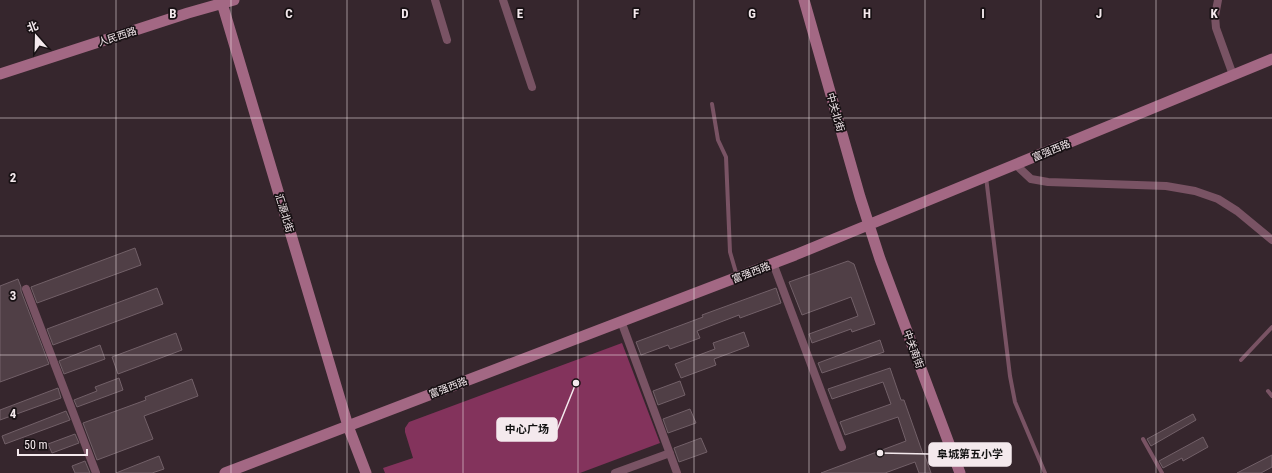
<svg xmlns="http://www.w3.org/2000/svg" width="1272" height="473" font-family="'Roboto Condensed','Noto Sans SC',sans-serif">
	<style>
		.green { fill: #83335c }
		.building { fill: #503f46; stroke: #726068 }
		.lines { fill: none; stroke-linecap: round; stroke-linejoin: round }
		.lane { stroke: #795364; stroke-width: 4 }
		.street { stroke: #795364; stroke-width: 8 }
		.secondary { stroke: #a36884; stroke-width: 11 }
		.grid { fill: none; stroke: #f4e9ed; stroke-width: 1; stroke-opacity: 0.55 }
		.labels { text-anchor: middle; stroke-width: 3.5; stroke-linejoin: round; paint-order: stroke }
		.street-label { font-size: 10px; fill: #f4e9ed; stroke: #181114 }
		.grid-label { font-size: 13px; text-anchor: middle; font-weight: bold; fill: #f4e9ed; stroke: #181114; stroke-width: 3.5; stroke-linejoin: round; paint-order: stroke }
		.leader { fill: none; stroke: #f4e9ed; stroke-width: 1.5 }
		.callout-dot { fill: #f4e9ed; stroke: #181114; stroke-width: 1.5 }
		.callout { fill: #f4e9ed; stroke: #f4e9ed; stroke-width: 1.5 }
		.callout-label { font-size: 11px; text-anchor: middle; font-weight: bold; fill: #111 }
	</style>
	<rect width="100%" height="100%" fill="#36262d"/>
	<path class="green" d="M622,343L660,443L580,473H385L383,468L413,458L405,432V428L409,422Z"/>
	<path class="building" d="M135,248L141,265L37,303L31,287Z
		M848,261L854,264L875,324L852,332L851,329L812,343L809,334L858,316L851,297L802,315L789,282Z
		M18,279L21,287V291L49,364L0,382V286Z
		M157,288L163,304L53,345L47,329Z
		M776,288L781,303L740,318L739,315L697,331L700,338L670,349L668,345L641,355L636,342L703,317L702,315Z
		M744,332L749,346L714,359L716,365L681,378L675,364L715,349L713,343Z
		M176,333L182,350L118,374L112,357Z
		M880,340L884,352L822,373L818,363Z
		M100,345L105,359L64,374L59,361Z
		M890,368L901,400H904L923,454L924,453L931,473H919L915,462L885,473H821L906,441L898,417L845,435L840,422L891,404L883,382L832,399L828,389Z
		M119,378L123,390L77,407L74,400L97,391L95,387Z
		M192,379L198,396L144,416L153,439L97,460L83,423L146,400L145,397Z
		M680,381L685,395L658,405L653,391Z
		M58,388L61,398L0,420V410Z
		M690,409L696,423L668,433L663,419Z
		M66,411L70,420L5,444L2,436Z
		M1193,414L1196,420L1151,446L1147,439Z
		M75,434L79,443L52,453L48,444Z
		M1203,437L1208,447L1183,461L1182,458L1163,468L1159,461Z
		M701,438L707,452L679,462L674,448Z
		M1272,455V467L1261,473H1237Z
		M159,456L164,469L152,473H116Z
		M85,461L90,473H75L72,466Z"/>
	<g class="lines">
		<path class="lane" d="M712,104L718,140L726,157L730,252L737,276
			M986,177L1010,376L1015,402L1045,473
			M1241,360L1272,327
			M1268,391L1272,396
			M1143,439L1162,473"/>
		<path class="street" d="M435,0L447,40
			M503,0L532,87
			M1218,0L1215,16L1216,28L1233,75
			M1016,165L1031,179L1048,182L1166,186L1195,191L1218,199L1237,211L1272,240
			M773,263L842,447
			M26,289L96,473
			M621,321L677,473
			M615,473L670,453"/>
		<path class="secondary" d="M804,0L860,197L880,259L960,473
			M222,3L348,426L366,473
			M0,74L188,13L234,0
			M225,473L795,255L1272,59"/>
	</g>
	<path class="grid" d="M116,0V473M231,0V473M347,0V473M463,0V473M578,0V473M694,0V473M809,0V473M925,0V473M1041,0V473M1156,0V473M0,118H1272M0,236H1272M0,355H1272"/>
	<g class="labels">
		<g class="street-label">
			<text transform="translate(117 36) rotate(-18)" y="4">人民西路</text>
			<text transform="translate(836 112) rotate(74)" y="4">中关北街</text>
			<text transform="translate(1051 150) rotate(-22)" y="4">富强西路</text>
			<text transform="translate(285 213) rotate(73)" y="4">汇源北街</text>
			<text transform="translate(751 272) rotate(-21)" y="4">富强西路</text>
			<text transform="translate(914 349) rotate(70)" y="4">中关南街</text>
			<text transform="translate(448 387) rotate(-21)" y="4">富强西路</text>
		</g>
	</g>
	<g class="grid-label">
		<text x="173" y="18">B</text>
		<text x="289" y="18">C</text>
		<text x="405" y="18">D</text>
		<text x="520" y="18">E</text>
		<text x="636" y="18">F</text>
		<text x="752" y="18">G</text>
		<text x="867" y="18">H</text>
		<text x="983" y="18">I</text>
		<text x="1099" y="18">J</text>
		<text x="1214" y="18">K</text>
		<text x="13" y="182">2</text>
		<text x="13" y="300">3</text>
		<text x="13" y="418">4</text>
	</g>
	<path class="leader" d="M576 383L557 430M880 453L929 454"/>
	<g class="callout-dot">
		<circle cx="576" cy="383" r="4"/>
		<circle cx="880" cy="453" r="4"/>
	</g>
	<g class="callout">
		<rect x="497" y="418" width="60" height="23" rx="4"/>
		<rect x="929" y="443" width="82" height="23" rx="4"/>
	</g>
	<g class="callout-label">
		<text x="527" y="433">中心广场</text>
		<text x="970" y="458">阜城第五小学</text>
	</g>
	<g transform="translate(36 36) rotate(340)" stroke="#181114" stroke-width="3" paint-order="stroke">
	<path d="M0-3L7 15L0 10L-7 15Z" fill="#f4e9ed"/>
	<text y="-6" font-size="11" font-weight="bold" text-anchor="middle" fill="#f4e9ed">北</text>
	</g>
	<path d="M18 449v6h69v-6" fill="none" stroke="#f4e9ed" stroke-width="2"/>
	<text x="24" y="449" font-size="12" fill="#f4e9ed" stroke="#181114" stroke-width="3" paint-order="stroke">50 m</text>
</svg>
